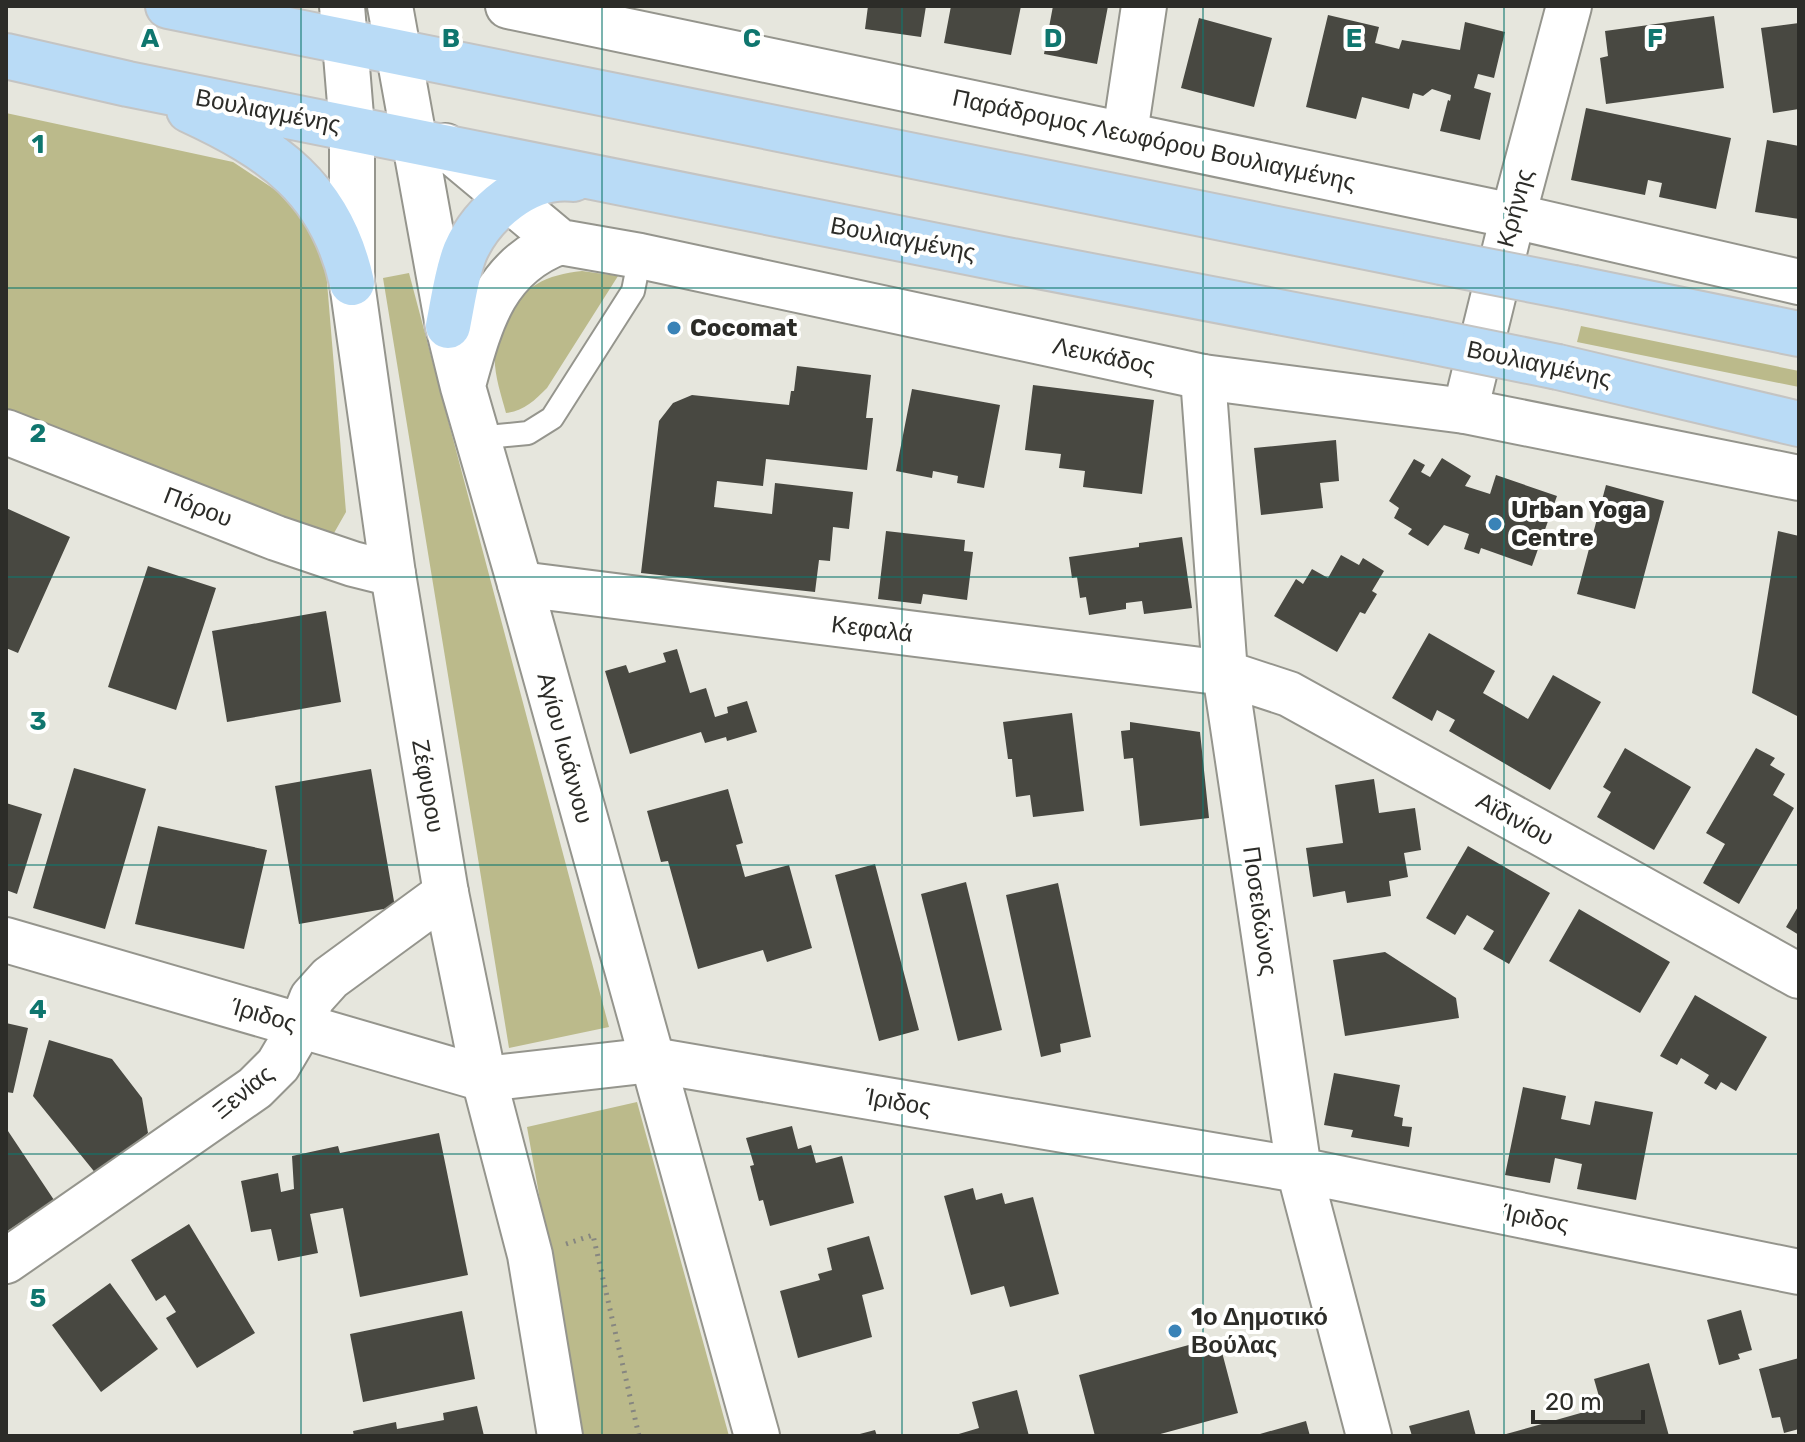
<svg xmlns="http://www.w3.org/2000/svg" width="1805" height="1442" font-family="Rubik,sans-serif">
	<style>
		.green { fill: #bbba8b }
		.building { fill: #484841 }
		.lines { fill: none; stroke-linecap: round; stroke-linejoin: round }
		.service-casing { stroke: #95958d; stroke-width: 26 }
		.minor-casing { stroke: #95958d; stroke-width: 48 }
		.tertiary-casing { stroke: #95958d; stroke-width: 48 }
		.primary-casing { stroke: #c4c4c3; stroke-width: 48 }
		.path { stroke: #868680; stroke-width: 5; stroke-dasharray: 2 6; stroke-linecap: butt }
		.service { stroke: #fff; stroke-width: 22 }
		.minor { stroke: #fff; stroke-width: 44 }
		.tertiary { stroke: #fff; stroke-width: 44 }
		.primary { stroke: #b9dbf6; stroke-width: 44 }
		.primary-bridge-casing { stroke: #c4c4c3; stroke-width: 48; stroke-linecap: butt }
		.primary-bridge { stroke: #b9dbf6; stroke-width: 44 }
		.grid { fill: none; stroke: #0f766e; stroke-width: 2; stroke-opacity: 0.55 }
		.poi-dot { fill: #3a83b7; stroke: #fffffe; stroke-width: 3 }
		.labels { text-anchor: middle; stroke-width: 8; stroke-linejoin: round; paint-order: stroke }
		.street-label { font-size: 24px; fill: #2c2c28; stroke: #fffffe }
		.poi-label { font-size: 24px; font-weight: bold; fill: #2c2c28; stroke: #fffffe; text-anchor: start }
		.grid-label { font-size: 26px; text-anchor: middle; font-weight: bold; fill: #0f766e; stroke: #fffffe; stroke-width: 8; stroke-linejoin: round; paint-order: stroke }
	</style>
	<rect width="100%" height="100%" fill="#e6e6dd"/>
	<path class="green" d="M6,113L233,162L277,191L310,228L326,270L346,512L334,533L298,524L6,411Z
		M582,271L618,276L547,388C534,401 524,411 506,413C501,394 493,372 495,352C496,346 499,339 501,334C514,292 540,275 582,271Z
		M409,273L609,1027L509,1048L383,278Z
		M1581,326L1799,371V387L1577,342Z
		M637,1102L729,1436H582L527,1127Z"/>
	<path class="building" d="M868,6H926L921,37L865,29Z
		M951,6H1021L1011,55L944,43Z
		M1053,6H1108L1097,64L1044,54Z
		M1328,15L1379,27L1375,43L1399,49L1402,40L1460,50L1465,22L1505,32L1494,78L1478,74L1474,88L1491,93L1480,140L1440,131L1448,100L1450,101L1451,95L1432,89L1423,96L1413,93L1409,109L1362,97L1356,119L1306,107Z
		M1714,16L1724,88L1606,104L1600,58L1608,56L1605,31Z
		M1199,18L1272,38L1254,107L1181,88Z
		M1799,23V109L1773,113L1761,28Z
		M1586,108L1731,138L1716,209L1659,197L1662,183L1648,180L1645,195L1571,180Z
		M1767,140L1799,146V219L1755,212Z
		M797,366L871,375L866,418H873L867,470L766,459L763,486L717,481L714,507L772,514L775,483L853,492L849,529L833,527L830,561L819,560L815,592L641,573L659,421L673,403L692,395L789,405L791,391H794Z
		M1033,385L1154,400L1142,494L1083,487L1085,471L1059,468L1061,454L1025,450Z
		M912,389L1000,405L984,488L957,483L958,476L933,471L932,478L896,471Z
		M1336,440L1339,481L1320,483L1323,508L1261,515L1254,448Z
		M1442,458L1471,476L1465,486L1490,494L1496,475L1557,496L1532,566L1481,548L1479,554L1464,549L1469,534L1444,525L1428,546L1408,534L1412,529L1394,518L1399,508L1389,501L1414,459L1425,465L1421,472L1430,477Z
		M1606,485L1664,501L1635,609L1577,594Z
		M6,508L70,537L18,653L6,648Z
		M886,531L965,540L964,551L973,552L967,600L923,594L921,604L878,599Z
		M1778,531L1799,536V717L1752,693Z
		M1182,537L1192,608L1144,614L1142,601L1126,603V609L1089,615L1086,597L1080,598L1077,577L1072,578L1069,557L1139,547V543Z
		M1341,555L1359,565L1363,558L1384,571L1372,591L1377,594L1365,614L1360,612L1337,652L1274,616L1296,579L1303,584L1312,569L1328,578Z
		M148,566L216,588L176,710L108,687Z
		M326,611L341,702L227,722L212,631Z
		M1429,633L1495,671L1483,693L1528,719L1553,675L1601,702L1550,790L1449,731L1455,720L1437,710L1432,721L1392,698Z
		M677,649L690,693L706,688L715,717L728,713L727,707L747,701L757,732L727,741L726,737L705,743L701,732L630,754L605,671L626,665L629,673L666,662L663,653Z
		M1072,713L1084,811L1033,817L1030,795L1016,797L1012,759H1008L1003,722Z
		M1130,722L1200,732L1209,818L1140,826L1133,758L1124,759L1121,731L1130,730Z
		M1625,748L1691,787L1654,850L1597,817L1611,792L1603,787Z
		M1756,748L1775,758L1770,765L1785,774L1773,795L1794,808L1739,904L1703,883L1725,844L1706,833Z
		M74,768L146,789L105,929L33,908Z
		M371,769L395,907L299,924L275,786Z
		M1374,779L1379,813L1415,808L1421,850L1404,853L1408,877L1389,881L1391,896L1347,903L1345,891L1313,897L1306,848L1343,843L1335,785Z
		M728,789L743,843L736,845L745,877L789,865L812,948L767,962L763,950L698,969L668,861L661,862L647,811Z
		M6,803L42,814L17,894L6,890Z
		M158,826L267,850L244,949L135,924Z
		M1468,846L1550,893L1509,964L1483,949L1494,931L1467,915L1455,935L1426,918Z
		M875,864L919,1030L879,1041L835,875Z
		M966,882L1002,1030L958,1041L921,894Z
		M1058,883L1091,1037L1060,1044L1061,1052L1041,1057L1006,895Z
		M1799,905V935L1786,927Z
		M1579,909L1670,962L1640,1013L1549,961Z
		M1385,952L1456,998L1459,1018L1345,1036L1333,960Z
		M1695,995L1767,1037L1736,1091L1721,1082L1716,1090L1704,1083L1709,1075L1681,1058L1677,1065L1660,1056Z
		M6,1023L28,1028L13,1093L6,1092Z
		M49,1040L112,1059L142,1098L148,1133L97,1175L33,1096Z
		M1334,1073L1400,1085L1394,1116L1403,1118L1402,1126L1412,1127L1409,1147L1351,1137L1353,1130L1324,1125Z
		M1523,1087L1566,1096L1561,1119L1590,1125L1595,1101L1653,1112L1636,1200L1577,1189L1582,1164L1555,1158L1550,1183L1505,1175Z
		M792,1126L798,1149L811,1145L816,1163L842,1156L854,1203L770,1226L763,1200L759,1201L750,1166L754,1165L746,1138Z
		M6,1128L54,1200L6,1232Z
		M439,1133L468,1275L360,1297L343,1208L310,1214L318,1253L278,1261L271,1229L251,1232L241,1181L278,1173L281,1192L294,1189L292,1156L338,1146L340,1153Z
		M973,1188L976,1200L1002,1193L1005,1204L1033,1197L1059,1294L1010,1307L1004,1286L971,1295L944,1196Z
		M189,1224L255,1333L197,1368L166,1318L176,1312L165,1295L156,1301L131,1260Z
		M869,1236L884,1289L862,1295L872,1337L798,1358L780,1291L820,1280L818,1274L832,1270L827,1248Z
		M110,1283L158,1349L101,1392L52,1325Z
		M1741,1310L1752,1350L1738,1354L1740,1359L1719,1365L1707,1320Z
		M462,1311L475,1379L363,1402L350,1334Z
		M1218,1337L1238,1413L1153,1436H1095L1079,1375Z
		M1799,1358V1429L1784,1433L1780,1417L1772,1418L1759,1369Z
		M1649,1363L1669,1436H1499L1602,1407L1594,1379Z
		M1017,1390L1029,1436H952L979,1428L972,1402Z
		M477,1406L484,1436H354L353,1431L396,1422L397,1429L444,1420L443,1413Z
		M1469,1410L1476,1436H1412L1409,1426Z
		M1306,1421L1310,1436H1261L1260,1434Z
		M875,1430L877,1436H856V1435Z"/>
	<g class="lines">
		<g class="service-casing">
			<path id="service" d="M477,438L528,433L552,418L633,291L640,256"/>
		</g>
		<g class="minor-casing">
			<path id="minor" d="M1125,133L1144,6
				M1203,377L1225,673L1299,1170L1369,1436
				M1465,411L1513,216L1569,6
				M6,432L276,538L353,564L393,574
				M520,584L1225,673L1289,694L1799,976
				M6,940L484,1079L652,1060L1299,1170L1799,1272
				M6,1261L255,1088L278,1065L301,1026L312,998L330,978L446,893"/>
		</g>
		<g class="tertiary-casing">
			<path id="tertiary" d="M342,6L352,128V283L393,574L446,893L484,1079L530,1255L560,1436
				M390,6L448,326L463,387L520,584L757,1436
				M508,6L1513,216L1799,282
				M445,146L560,242L640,256L1203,377L1465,411L1799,478
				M463,385C480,324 494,266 560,242"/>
		</g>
		<g class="primary-casing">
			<path id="primary" d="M168,6L1441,262
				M6,56L128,84L1007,260L1425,340
				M189,110C273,149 331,188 352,283
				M1574,288L1799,334
				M448,326C453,302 456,275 465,252C482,213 527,174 573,179
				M1558,367L1799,424"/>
		</g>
		<path class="path" d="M566,1244L593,1235L639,1436"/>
		<use href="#service" class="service"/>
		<use href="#minor" class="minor"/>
		<use href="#tertiary" class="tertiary"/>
		<use href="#primary" class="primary"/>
		<g class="primary-bridge-casing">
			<path id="primary-bridge" d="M1441,262L1574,288
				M1425,340L1558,367"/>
		</g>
		<use href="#primary-bridge" class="primary-bridge"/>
	</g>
	<path class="grid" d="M301,6V1436M602,6V1436M902,6V1436M1203,6V1436M1504,6V1436M6,288H1799M6,577H1799M6,865H1799M6,1154H1799"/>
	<g class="poi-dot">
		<circle cx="674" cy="328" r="8"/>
		<circle cx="1495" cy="524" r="8"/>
		<circle cx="1175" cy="1331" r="8"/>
	</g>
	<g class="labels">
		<g class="street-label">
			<text transform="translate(268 111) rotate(11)" y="8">Βουλιαγμένης</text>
			<text transform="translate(1154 140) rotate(12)" y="8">Παράδρομος Λεωφόρου Βουλιαγμένης</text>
			<text transform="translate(1515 208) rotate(-75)" y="8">Κρήνης</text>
			<text transform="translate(903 239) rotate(11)" y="8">Βουλιαγμένης</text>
			<text transform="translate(1104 356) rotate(12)" y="8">Λευκάδος</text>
			<text transform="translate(1539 364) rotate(12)" y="8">Βουλιαγμένης</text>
			<text transform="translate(198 507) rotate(21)" y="8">Πόρου</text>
			<text transform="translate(872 629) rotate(7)" y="8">Κεφαλά</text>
			<text transform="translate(565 748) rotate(75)" y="8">Αγίου Ιωάννου</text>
			<text transform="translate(428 786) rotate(80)" y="8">Ζέφυρου</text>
			<text transform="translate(1515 819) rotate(29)" y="8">Αϊδινίου</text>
			<text transform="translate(1260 911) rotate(82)" y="8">Ποσειδώνος</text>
			<text transform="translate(264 1015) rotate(16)" y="8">Ίριδος</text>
			<text transform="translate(243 1092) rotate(-39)" y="8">Ξενίας</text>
			<text transform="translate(898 1102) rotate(10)" y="8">Ίριδος</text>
			<text transform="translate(1536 1218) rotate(11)" y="8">Ίριδος</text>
		</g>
		<g class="poi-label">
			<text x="690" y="336">Cocomat</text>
			<text x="1511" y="518">Urban Yoga<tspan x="1511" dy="28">Centre</tspan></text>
			<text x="1191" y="1325">1ο Δημοτικό<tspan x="1191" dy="28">Βούλας</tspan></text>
		</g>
	</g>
	<g class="grid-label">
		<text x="150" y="47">A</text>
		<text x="451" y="47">B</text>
		<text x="752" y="47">C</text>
		<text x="1053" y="47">D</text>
		<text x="1354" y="47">E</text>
		<text x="1655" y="47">F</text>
		<text x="38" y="153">1</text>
		<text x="38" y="442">2</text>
		<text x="38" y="730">3</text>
		<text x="38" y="1018">4</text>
		<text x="38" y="1307">5</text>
	</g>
	<rect width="1805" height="1442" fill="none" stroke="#2c2c28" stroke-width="16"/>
	<path d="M1533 1410v12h110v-12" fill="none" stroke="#2c2c28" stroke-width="4"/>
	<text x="1545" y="1410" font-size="24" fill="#2c2c28" stroke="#fffffe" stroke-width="6" paint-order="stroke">20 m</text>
</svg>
